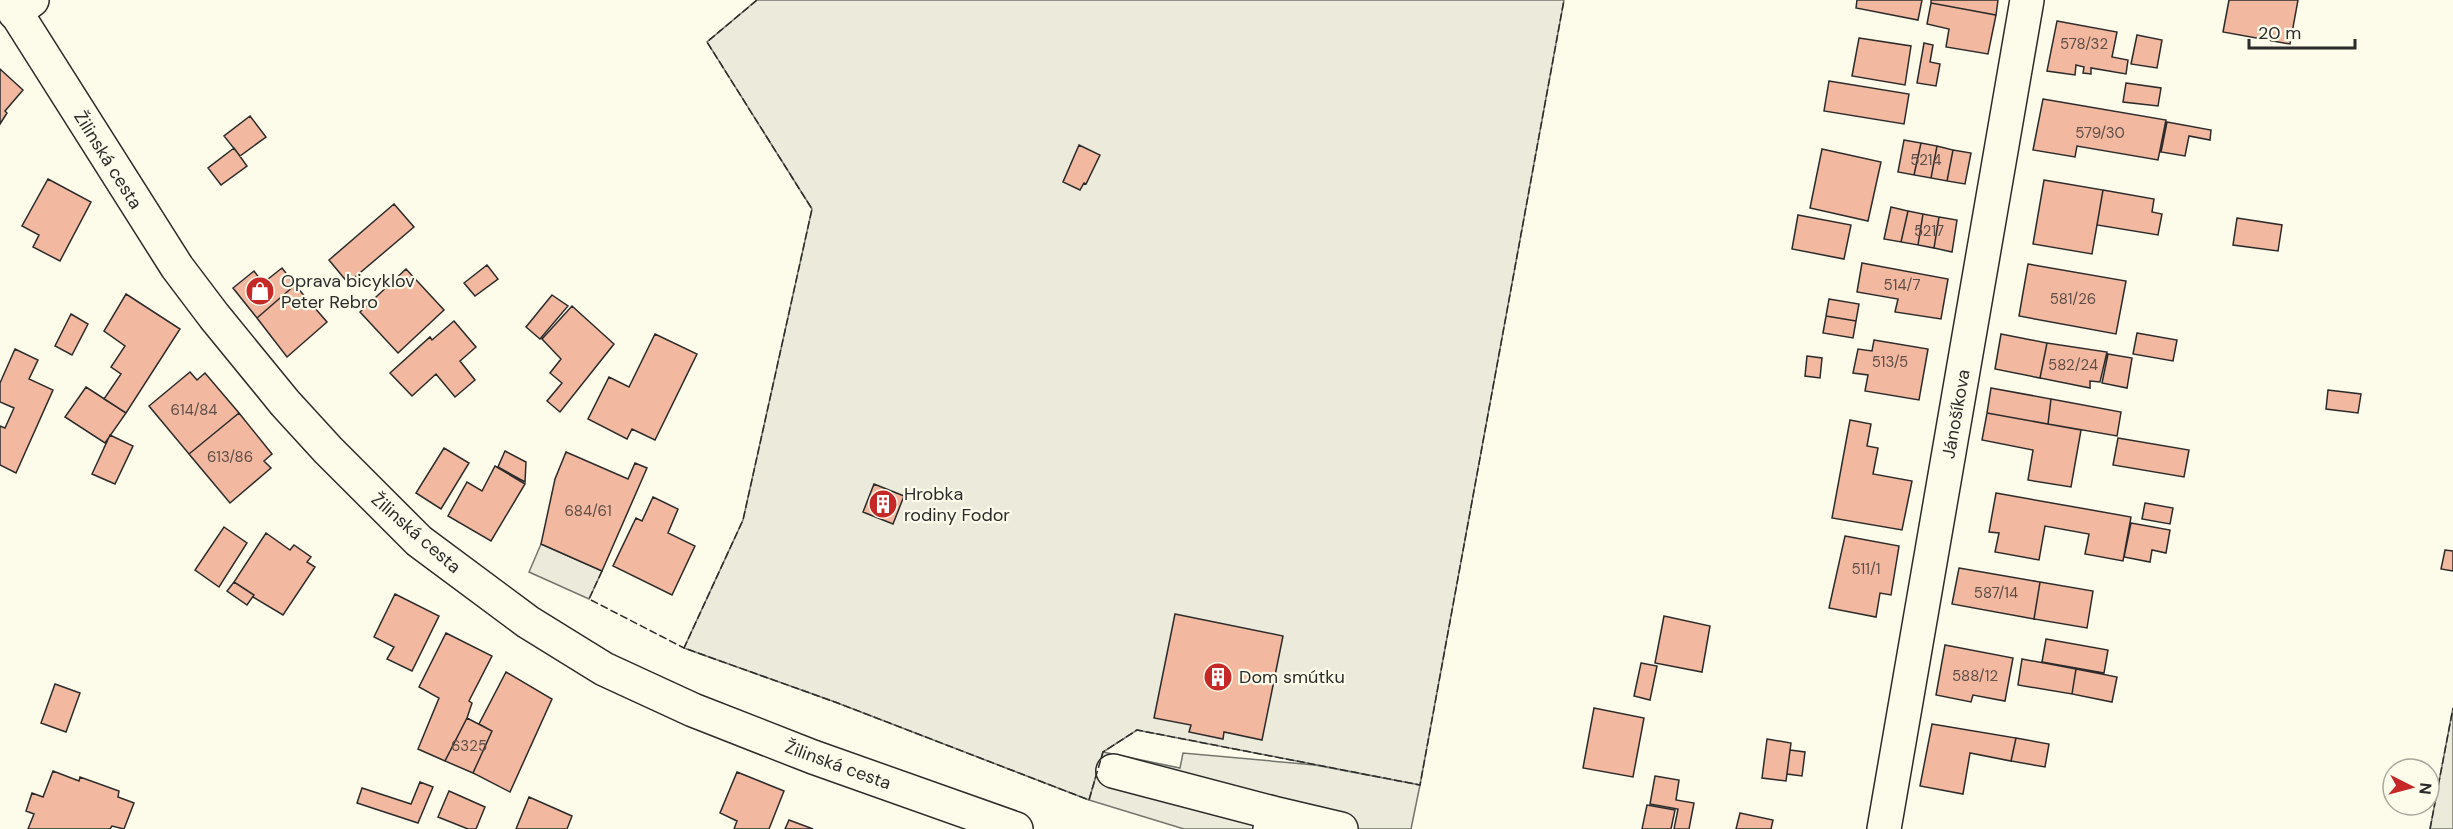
<svg xmlns="http://www.w3.org/2000/svg" width="2453" height="829" font-family="'DM Sans',sans-serif">
	<style>
		.green { fill: #ecebdb; stroke: #74746e; stroke-width: 1.5 }
		.parking { fill: #eceadb; stroke: #74746e; stroke-width: 1.5 }
		.building { fill: #f2b8a0; stroke: #2b2b2b; stroke-width: 1.5 }
		.lines { fill: none; stroke-linecap: round; stroke-linejoin: round }
		.minor-casing { stroke: #2b2b2b; stroke-width: 36 }
		.major-casing { stroke: #2b2b2b; stroke-width: 36 }
		.minor { stroke: #fdfbea; stroke-width: 33 }
		.major { stroke: #fdfbea; stroke-width: 33 }
		.fence { stroke: #2b2b2b; stroke-width: 1.5; stroke-dasharray: 8 3; stroke-linecap: butt }
		.labels { text-anchor: middle; stroke-width: 4.5; stroke-linejoin: round; paint-order: stroke }
		.number-label { font-size: 15px; fill: #5d4e48 }
		.street-label { font-size: 18px; fill: #2b2b2b; stroke: #fdfbea }
		.poi-label { font-size: 18px; fill: #2b2b2b; stroke: #fdfbea; text-anchor: start }
	</style>
	<rect width="100%" height="100%" fill="#fdfbea"/>
	<path class="green" d="M757,0H1564L1420,785L1137,730L1103,752L1089,800L835,702L684,648L743,520L812,209L707,42Z
		M2453,708V829H2430Z"/>
	<path class="parking" d="M541,544L602,571L589,599L529,572Z
		M1103,752L1180,768L1183,753L1315,765L1420,785L1411,829H1184L1089,800Z"/>
	<path class="building" d="M1857,0H1922L1918,20L1856,8Z
		M1931,0H1998L1996,15L1931,3Z
		M2229,0H2298L2290,44L2223,32Z
		M1931,3L1996,15L1988,54L1946,47L1949,29L1927,24Z
		M2057,21L2117,32L2112,57L2128,60L2126,74L2091,68V74L2083,73L2084,67L2076,65L2075,75L2047,71Z
		M2137,35L2162,40L2157,68L2131,64Z
		M1859,38L1911,46L1905,85L1852,76Z
		M1924,43L1933,45L1930,62L1940,64L1936,86L1917,83Z
		M0,69L23,90L5,111L7,113L0,124Z
		M1829,81L1909,94L1904,124L1824,111Z
		M2126,83L2161,88L2158,106L2123,102Z
		M2043,99L2166,120L2158,160L2077,146L2075,157L2033,150Z
		M250,116L266,137L240,156L224,136Z
		M2167,122L2211,130L2210,140L2189,136L2185,156L2161,152Z
		M1904,140L1921,143L1914,175L1898,172Z
		M1921,143L1937,146L1931,178L1914,175Z
		M1079,145L1100,155L1086,184L1084,183L1080,190L1063,182Z
		M1937,146L1953,150L1947,181L1931,178Z
		M234,148L247,166L221,185L208,168Z
		M1822,149L1881,162L1868,221L1810,208Z
		M1953,150L1971,153L1965,184L1947,181Z
		M48,179L91,202L60,261L33,247L39,235L22,226Z
		M2044,180L2103,190L2092,254L2033,244Z
		M2103,190L2154,199L2152,212L2162,214L2158,235L2097,225Z
		M394,204L414,227L348,283L329,260Z
		M1891,207L1908,211L1901,242L1884,239Z
		M1908,211L1923,214L1918,245L1901,242Z
		M1923,214L1939,217L1934,248L1918,245Z
		M1798,215L1851,225L1844,259L1792,249Z
		M1939,217L1957,220L1952,252L1934,248Z
		M2237,218L2282,225L2278,251L2233,245Z
		M1862,263L1948,279L1941,319L1895,312L1898,299L1857,292Z
		M2028,264L2126,281L2116,334L2019,316Z
		M487,265L498,279L475,296L464,283Z
		M282,268L295,285L257,318L233,288L254,271L263,283Z
		M406,269L444,310L398,353L360,312Z
		M295,285L327,322L287,357L257,318Z
		M126,294L180,329L126,413L104,399L121,374L111,367L125,346L104,331Z
		M552,295L568,306L540,339L526,327Z
		M1829,299L1859,304L1856,321L1826,316Z
		M572,306L614,344L560,412L547,401L562,383L550,373L561,359L542,339Z
		M71,314L88,324L72,355L55,346Z
		M1826,316L1856,321L1853,338L1823,333Z
		M454,321L476,347L460,361L475,380L455,397L436,374L412,396L390,373L430,337L432,340Z
		M2137,333L2177,340L2173,361L2133,354Z
		M655,334L697,354L655,440L632,429L627,439L588,419L609,377L629,387Z
		M2001,334L2047,343L2040,378L1995,369Z
		M1874,340L1928,349L1919,400L1865,391L1868,375L1853,373L1858,349L1872,351Z
		M2047,343L2107,352L2100,382L2090,381V388L2040,378Z
		M15,349L38,360L29,379L53,390L16,473L0,465V426L5,428L14,408L0,402V383Z
		M2108,354L2132,358L2127,388L2102,383Z
		M1807,356L1822,358L1820,378L1805,376Z
		M190,372L197,380L205,373L239,413L189,454L149,406Z
		M86,387L126,413L105,443L65,417Z
		M1991,388L2051,399L2048,424L1987,413Z
		M2328,390L2361,394L2358,413L2326,409Z
		M2051,399L2121,412L2117,436L2048,424Z
		M239,413L272,454L264,461L271,468L230,503L189,454Z
		M1987,413L2081,430L2071,487L2028,480L2033,450L1982,440Z
		M1850,420L1871,424L1867,446L1878,448L1873,474L1912,481L1902,530L1832,518Z
		M110,435L133,446L115,484L92,474Z
		M2118,438L2189,450L2184,477L2113,465Z
		M444,448L469,463L441,509L416,493Z
		M505,451L526,462L525,482L498,467Z
		M566,452L628,479L635,463L647,468L602,571L541,544L555,479Z
		M495,466L525,484L491,541L448,516L467,482L482,491Z
		M874,484L904,496L893,524L863,512Z
		M1996,493L2131,517L2123,561L2085,554L2089,534L2045,526L2039,560L1995,552L1999,533L1989,532Z
		M653,497L678,509L668,533L695,546L672,595L613,566L636,518L642,521Z
		M2145,503L2173,508L2170,524L2142,519Z
		M2131,523L2170,530L2166,553L2152,550L2150,562L2124,557Z
		M224,527L247,543L219,587L195,570Z
		M266,533L290,550L294,545L311,557L307,562L315,567L283,615L253,597L254,595L234,582Z
		M1845,536L1899,546L1891,595L1880,593L1876,617L1829,608Z
		M2445,550L2453,551V571L2441,569Z
		M1959,568L2040,582L2034,619L1952,604Z
		M234,582L254,595L247,605L227,591Z
		M2040,582L2093,591L2087,628L2034,619Z
		M395,594L439,616L412,671L387,659L394,647L374,637Z
		M1175,614L1283,636L1262,740L1224,732L1223,739L1189,732L1191,725L1154,718Z
		M1664,616L1710,626L1702,672L1655,663Z
		M446,633L492,656L469,701L472,703L467,718L445,761L418,749L439,698L419,687Z
		M2046,639L2108,650L2104,673L2042,662Z
		M1945,645L2013,658L2005,701L1973,695L1971,702L1936,695Z
		M2022,659L2076,669L2072,694L2018,685Z
		M1641,663L1657,666L1650,700L1634,696Z
		M2076,669L2117,677L2112,702L2072,694Z
		M506,672L552,699L510,792L473,773L492,731L479,724Z
		M55,684L80,693L66,732L41,723Z
		M1594,708L1644,718L1633,777L1583,768Z
		M467,718L492,731L473,773L445,761Z
		M1932,724L2016,738L2011,761L1970,753L1963,794L1920,786Z
		M2016,738L2049,744L2045,767L2011,761Z
		M1767,739L1791,743L1786,781L1762,778Z
		M1790,750L1805,752L1802,776L1787,774Z
		M53,771L79,781L80,777L119,791L118,797L134,803L124,829L112,826L110,829H28L34,814L26,811L32,793L43,797Z
		M737,772L784,791L769,829H734L737,821L720,813Z
		M1655,776L1679,780L1676,800L1694,803L1689,829H1674L1678,809L1650,804Z
		M420,782L433,787L418,823L357,803L362,788L411,804Z
		M449,791L485,807L476,829H468L438,817Z
		M529,797L572,816L567,829H516Z
		M1647,805L1675,810L1671,829H1642Z
		M1740,813L1773,820L1771,829H1736Z
		M789,820L813,829H785Z"/>
	<g class="lines">
		<g class="minor-casing">
			<path id="minor" d="M15,13L32,0
				M1113,771L1273,813L1270,829
				M1273,813L1341,829
				M1884,829L2027,0"/>
		</g>
		<g class="major-casing">
			<path id="major" d="M8,0L177,267L214,316L285,403L328,450L419,541L528,622L604,669L693,710L813,757L1016,829"/>
		</g>
		<use href="#minor" class="minor"/>
		<use href="#major" class="major"/>
		<path class="fence" d="M757,0L707,42L812,209L743,520L684,648L835,702L1089,800L1103,752L1137,730L1420,785L1564,0
			M602,571L589,599L684,648
			M2430,829L2453,708"/>
	</g>
	<defs>
		<g id="shop-disc" transform="scale(1.5)"><circle r="9.5" fill="#c62828" stroke="#fdfbea"/><path d="M-5-2.5h2.3a2.7 3.5 0 0 1 5.4 0H5L5.5 6h-11ZM-1.5-2.5h3a1.5 2.3 0 0 0-3 0Z" fill="#fff"/></g>
		<g id="building-disc" transform="scale(1.5)"><circle r="9.5" fill="#c62828" stroke="#fdfbea"/><path d="M-4-6H4V6H1V3H-1V6H-4ZM-2.5-4.3h1.7v1.8h-1.7ZM.8-4.3h1.7v1.8H.8ZM-2.5-1h1.7V.8h-1.7ZM.8-1h1.7V.8H.8Z" fill="#fff"/></g>
	</defs>
	<g fill-rule="evenodd">
		<use href="#shop-disc" x="260" y="291"/>
		<use href="#building-disc" x="883" y="504"/>
		<use href="#building-disc" x="1218" y="677"/>
	</g>
	<g class="labels">
		<g class="number-label">
			<text x="2084" y="49">578/32</text>
			<text x="2100" y="138">579/30</text>
			<text x="1926" y="165">5214</text>
			<text x="1929" y="236">5217</text>
			<text x="1902" y="290">514/7</text>
			<text x="2073" y="304">581/26</text>
			<text x="1890" y="367">513/5</text>
			<text x="2073" y="370">582/24</text>
			<text x="194" y="415">614/84</text>
			<text x="230" y="462">613/86</text>
			<text x="588" y="516">684/61</text>
			<text x="1866" y="574">511/1</text>
			<text x="1996" y="598">587/14</text>
			<text x="1975" y="681">588/12</text>
			<text x="469" y="751">6325</text>
		</g>
		<g class="street-label">
			<text transform="translate(108 160) rotate(58)" y="6">Žilinská cesta</text>
			<text transform="translate(1956 414) rotate(-80)" y="6">Jánošíkova</text>
			<text transform="translate(416 533) rotate(41)" y="6">Žilinská cesta</text>
			<text transform="translate(838 765) rotate(20)" y="6">Žilinská cesta</text>
		</g>
		<g class="poi-label">
			<text x="281" y="287">Oprava bicyklov<tspan x="281" dy="21">Peter Rebro</tspan></text>
			<text x="904" y="500">Hrobka<tspan x="904" dy="21">rodiny Fodor</tspan></text>
			<text x="1239" y="683">Dom smútku</text>
		</g>
	</g>
	<g transform="translate(2411 787) rotate(96)"><circle r="28" fill="#fdfbea" stroke="#a9a89e" stroke-width="1.5"/>
	<path d="M0-4.5L10 22L0 15L-10 22Z" fill="#c62828"/>
	<text y="-9" font-size="16" font-weight="bold" text-anchor="middle" fill="#2b2b2b">N</text>
	</g>
	<path d="M2249 39v9h106v-9" fill="none" stroke="#2b2b2b" stroke-width="3"/>
	<text x="2258" y="39" font-size="18" fill="#2b2b2b" stroke="#fdfbea" stroke-width="4.5" paint-order="stroke">20 m</text>
</svg>
